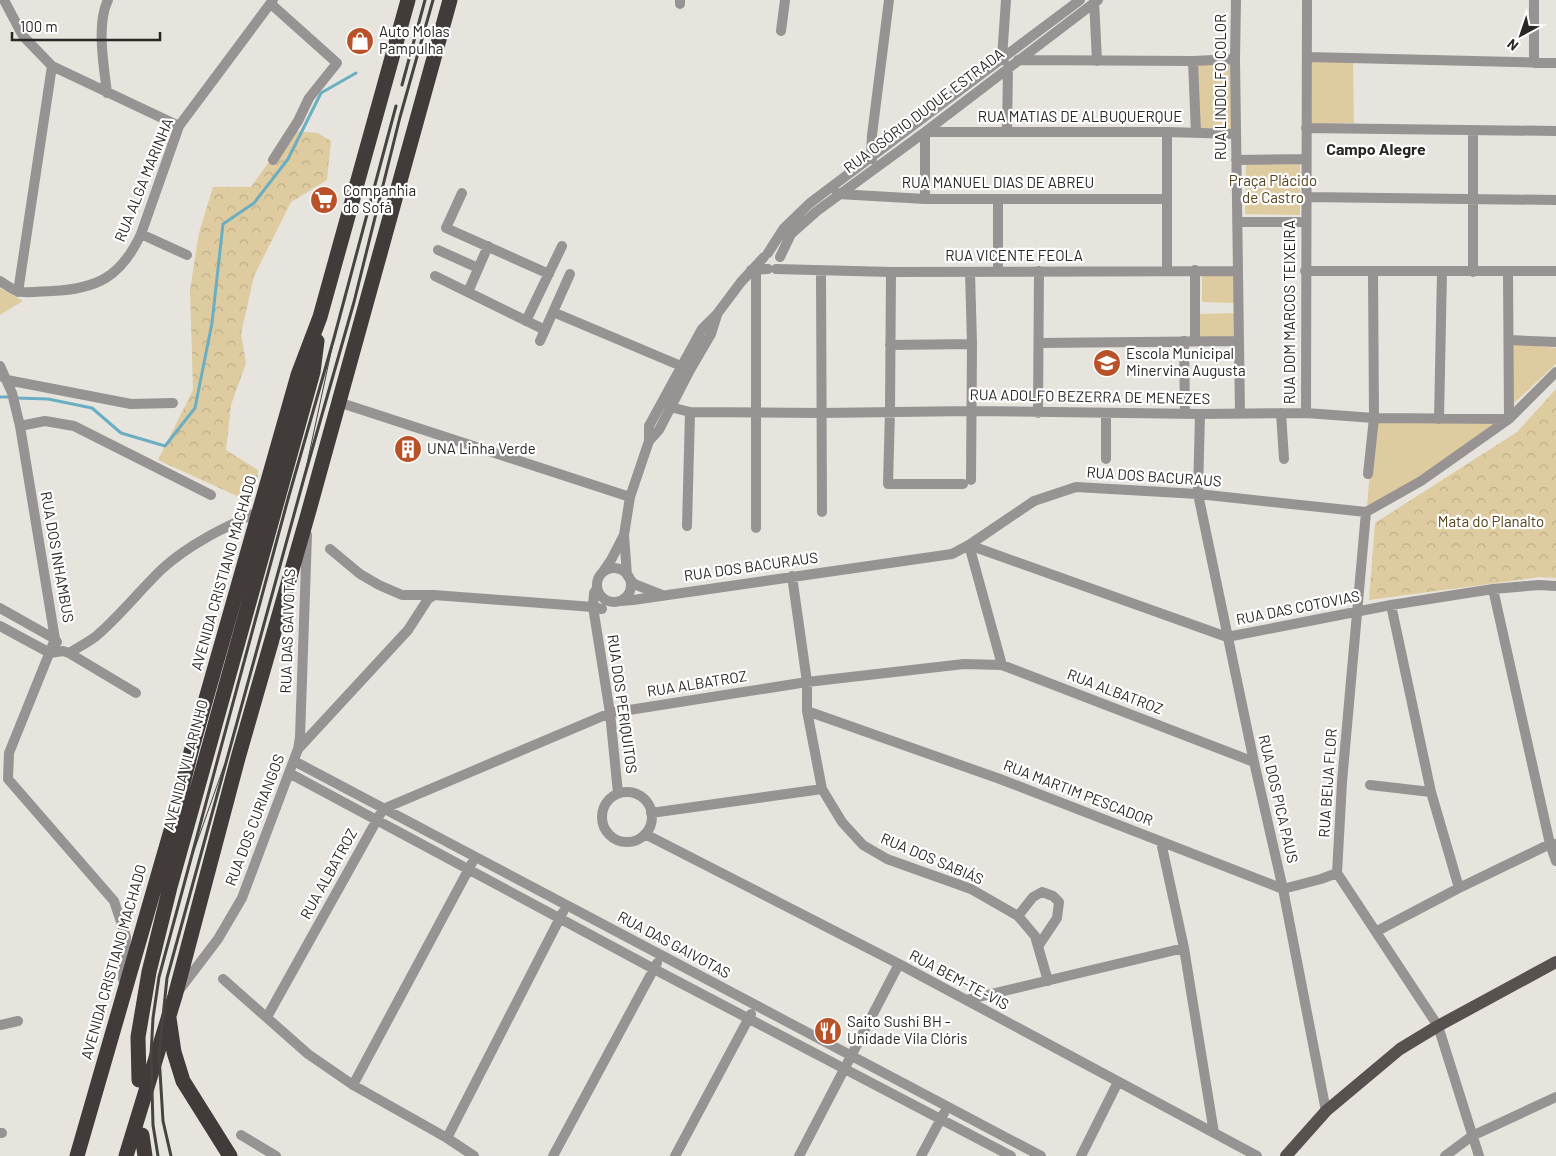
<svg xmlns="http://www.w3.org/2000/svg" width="1556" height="1156" font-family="Barlow,sans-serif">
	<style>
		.forest { fill: url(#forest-crowns) }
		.park { fill: #dfcba0 }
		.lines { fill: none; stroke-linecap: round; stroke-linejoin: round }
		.stream { stroke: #69aec2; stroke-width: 3 }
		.minor { stroke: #969392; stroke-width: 10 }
		.major { stroke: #57524f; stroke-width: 12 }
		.highway { stroke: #413b39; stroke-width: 15 }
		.tram { stroke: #454441; stroke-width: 1 }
		.rail { stroke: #454441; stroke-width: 3 }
		.labels { text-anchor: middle; stroke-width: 4.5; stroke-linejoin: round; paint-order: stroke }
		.poi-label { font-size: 15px; fill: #282724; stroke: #fff; text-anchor: start }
		.street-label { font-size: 15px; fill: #282724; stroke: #fff }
		.park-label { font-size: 15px; fill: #544218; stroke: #fff }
		.neighbourhood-label { font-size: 16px; font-weight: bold; fill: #282724; stroke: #fff }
	</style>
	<defs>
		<pattern id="forest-crowns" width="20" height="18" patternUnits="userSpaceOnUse" patternTransform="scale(1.25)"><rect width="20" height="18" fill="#dfcba0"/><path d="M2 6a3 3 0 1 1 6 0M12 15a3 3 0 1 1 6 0" fill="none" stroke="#bfae8a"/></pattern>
	</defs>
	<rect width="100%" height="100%" fill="#e7e4de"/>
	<path class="forest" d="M291,131L318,133L331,141L327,180L291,202L254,276L241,334L246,363L231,405L226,450L258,470V479L237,496L158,460L193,390L190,290L199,233L213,187H251Z
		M1556,389V578L1540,577L1369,600L1375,523L1517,432Z"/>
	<path class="park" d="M1353,58L1354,123L1311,124L1309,59Z
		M1230,64L1232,130L1199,131L1198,65Z
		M1246,164H1300V215L1245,214Z
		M1235,274V303L1202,302V275Z
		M0,288L23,301L0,315Z
		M1236,313L1235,338L1200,337V314Z
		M1513,344L1556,348V364L1513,404Z
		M1374,419L1497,422L1419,477L1367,507Z"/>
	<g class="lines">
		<path class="stream" d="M0,397H10
			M16,398L48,399L92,408L121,433L165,446L195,408L212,323L223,224L254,203L288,159L321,93L356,73"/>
		<path class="minor" d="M4,0L23,36L52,66L179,126
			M1094,0L1097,61
			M1236,0L1235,59L1240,414
			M1534,0V63
			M271,4L337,63L309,98L298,121L273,160
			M680,4V0
			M781,31L785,0
			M1307,57L1556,63
			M1004,60L1002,58L1006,0
			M1018,60L1193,61L1235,59
			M1193,61L1196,133
			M107,93C104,67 96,24 108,0
			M1306,128L1556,131
			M1473,131V272
			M925,132H1167L1236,134
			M925,132V199
			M1007,132L1008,67
			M1167,132V270
			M872,159L871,157L872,135L889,0
			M1236,160L1306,159
			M462,193L446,228L549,274
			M837,193L838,194L925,199H1167
			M1306,197L1556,200
			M998,200V272
			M1237,222H1305
			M141,234L187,255
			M438,250L478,268
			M768,253L784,228L810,203L1080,0
			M780,257L791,234L817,211L925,132L1098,0
			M756,269V528
			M776,269L891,272L1237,271
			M751,270L768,269
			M1195,270V340
			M821,271L822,512
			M1305,271H1556
			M891,272L890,411L888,484H963
			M970,272L972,344L971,480
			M435,276L545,330
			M0,281C5,284 11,289 17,291C24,294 43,291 52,291C97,289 121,277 141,234L179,126L273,0
			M18,292L52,66
			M468,292L488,246
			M553,312L681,366
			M526,321L562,246
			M1509,340L1556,342
			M540,341L570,274
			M1184,341L1185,414
			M1039,343L1238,341
			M890,345L972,344
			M0,366L12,393L20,426L55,639L9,753L8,779
			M3,377L7,380L131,404L173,403
			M338,402L630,497
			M670,407L690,412L821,413L971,411L1200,414L1306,413L1374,418L1509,419L1508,271
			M1038,413L1039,271
			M1281,413L1284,459
			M1306,413L1307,0
			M1200,414L1198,494L1254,762L1283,889L1326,1111
			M1439,419L1442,272
			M20,426L45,421L74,426L211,495
			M649,441L659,430L690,370L711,334L717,315
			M1106,459V413
			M1368,474L1374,418L1373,271
			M1366,512L1342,782L1337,873L1438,1026L1479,1156
			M687,526L690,412
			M624,535L627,575
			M969,545L1227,637L1391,605L1493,589L1539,585L1556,586
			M969,545L1002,665
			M330,549L360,574L379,585L402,595H434L593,607L602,609
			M597 585a17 17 0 1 1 34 0a17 17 0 1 1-34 0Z
			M602,573L611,560L624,535L630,497L649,441V426L702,329L717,314L741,282L764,257
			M792,576L807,682V711L822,789L842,822L863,845L887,859L971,889L1018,916L1035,936L1048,981
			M629,578L634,584L662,595
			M597,588L594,593L593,607L610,713L618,793
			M1493,589L1550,844L1556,861
			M621,601L633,600L952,554L969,545L1034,501L1076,487L1198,494L1366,512L1421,481L1509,419L1556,372
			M1391,605L1431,792L1459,888
			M0,608L55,639L57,642
			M0,626L50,653L63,651L69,653L136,693
			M69,653C77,648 87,643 95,637C119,617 139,591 162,569C190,543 226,527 260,511
			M807,711L1000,779L1283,889L1321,879L1337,873
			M298,749L300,737L307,535
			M294,761L1041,1156
			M289,773L654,969L1011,1156
			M8,779L114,901L126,937L123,979
			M1370,785L1431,792
			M602 817a25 25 0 1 1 50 0a25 25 0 1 1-50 0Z
			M651,813L822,789
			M645,834L899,964L1257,1156
			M1161,842L1184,948L1214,1133
			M1018,916L1033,897L1042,892L1053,896L1059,902L1057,918L1039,945
			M1377,931L1459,888L1550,844H1556
			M223,979L308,1054L353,1085L447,1138L474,1156
			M180,989L218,939L242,898L298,749L408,630L428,599L434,595
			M966,1000L1184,948
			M267,1017L383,809L610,713L807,682L964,664L1002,665L1254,762
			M0,1025L18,1021
			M353,1085L472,863
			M0,1133H2
			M241,1135L276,1156
			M447,1138L563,912
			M553,1156L657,963
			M675,1156L751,1014
			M799,1156L899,964
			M921,1156L944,1113
			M1081,1156L1118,1082
			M1445,1156L1472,1136L1556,1097"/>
		<path class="major" d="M1286,1156L1326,1111L1400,1049L1438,1026L1556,962"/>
		<path class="highway" d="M169,1018L174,1052L183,1081L230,1156
			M139,1080L138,1037L149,972L170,887L313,372L317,341
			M142,1135L145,1156
			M77,1156L172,827L192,748L298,375L320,317L408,0
			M126,1156L175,996L238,758L308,514L450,0"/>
		<path class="tram" d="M304,478L334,338
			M192,856L224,766"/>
		<path class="rail" d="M402,85L425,0
			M158,1156L153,1125L151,1055L153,1018L159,977L288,499L334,338L396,106
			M171,1156L163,1121L159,1055L167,978L304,478L354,302L400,117L433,0"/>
	</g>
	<defs>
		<g id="shop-disc" transform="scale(1.4375)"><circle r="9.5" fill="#b95229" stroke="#fff"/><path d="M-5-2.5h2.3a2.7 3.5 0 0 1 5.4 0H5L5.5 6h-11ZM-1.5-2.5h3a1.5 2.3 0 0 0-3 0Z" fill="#fff"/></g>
		<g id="supermarket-disc" transform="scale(1.4375)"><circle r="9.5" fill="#b95229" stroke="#fff"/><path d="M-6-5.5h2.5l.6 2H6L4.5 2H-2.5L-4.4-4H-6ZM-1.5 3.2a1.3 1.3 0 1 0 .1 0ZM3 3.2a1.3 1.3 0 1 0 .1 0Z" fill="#fff"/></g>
		<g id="school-disc" transform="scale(1.4375)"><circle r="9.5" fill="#b95229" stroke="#fff"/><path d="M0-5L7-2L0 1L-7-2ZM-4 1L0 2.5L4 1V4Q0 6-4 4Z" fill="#fff"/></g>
		<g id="building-disc" transform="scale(1.4375)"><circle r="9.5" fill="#b95229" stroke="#fff"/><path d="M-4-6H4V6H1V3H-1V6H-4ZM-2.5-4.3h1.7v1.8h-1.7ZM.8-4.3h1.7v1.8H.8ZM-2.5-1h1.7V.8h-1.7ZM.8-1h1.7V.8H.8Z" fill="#fff"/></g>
		<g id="restaurant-disc" transform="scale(1.4375)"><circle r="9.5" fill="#b95229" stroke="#fff"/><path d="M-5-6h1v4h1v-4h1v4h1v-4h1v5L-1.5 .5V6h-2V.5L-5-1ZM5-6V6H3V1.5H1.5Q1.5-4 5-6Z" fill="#fff"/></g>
	</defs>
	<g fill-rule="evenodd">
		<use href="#shop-disc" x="360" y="41"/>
		<use href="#supermarket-disc" x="324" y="200"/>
		<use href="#school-disc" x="1107" y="363"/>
		<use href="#building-disc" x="408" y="449"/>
		<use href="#restaurant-disc" x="828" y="1031"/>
	</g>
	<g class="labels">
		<g class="poi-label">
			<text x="379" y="37">Auto Molas<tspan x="379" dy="17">Pampulha</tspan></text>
			<text x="343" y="196">Companhia<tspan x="343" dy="17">do Sofá</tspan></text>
			<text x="1126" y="359">Escola Municipal<tspan x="1126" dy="17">Minervina Augusta</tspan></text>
			<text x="427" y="454">UNA Linha Verde</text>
			<text x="847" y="1027">Saito Sushi BH -<tspan x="847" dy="17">Unidade Vila Clóris</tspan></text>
		</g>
		<g class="street-label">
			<text transform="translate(1221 87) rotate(-90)" y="5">RUA LINDOLFO COLOR</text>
			<text transform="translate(924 111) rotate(-37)" y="5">RUA OSÓRIO DUQUE ESTRADA</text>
			<text x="1080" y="122">RUA MATIAS DE ALBUQUERQUE</text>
			<text transform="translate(144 180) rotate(-68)" y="5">RUA ALGA MARINHA</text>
			<text x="998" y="188">RUA MANUEL DIAS DE ABREU</text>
			<text x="1014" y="261">RUA VICENTE FEOLA</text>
			<text transform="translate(1290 312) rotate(-90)" y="5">RUA DOM MARCOS TEIXEIRA</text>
			<text transform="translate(1090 397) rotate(1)" y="5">RUA ADOLFO BEZERRA DE MENEZES</text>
			<text transform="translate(1154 477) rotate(4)" y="5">RUA DOS BACURAUS</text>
			<text transform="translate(57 557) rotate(80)" y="5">RUA DOS INHAMBUS</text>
			<text transform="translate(751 567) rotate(-8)" y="5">RUA DOS BACURAUS</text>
			<text transform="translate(224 573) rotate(-74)" y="5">AVENIDA CRISTIANO MACHADO</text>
			<text transform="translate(1298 608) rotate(-11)" y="5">RUA DAS COTOVIAS</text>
			<text transform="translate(288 631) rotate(-88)" y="5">RUA DAS GAIVOTAS</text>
			<text transform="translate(697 684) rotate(-9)" y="5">RUA ALBATROZ</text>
			<text transform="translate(1115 692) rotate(21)" y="5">RUA ALBATROZ</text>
			<text transform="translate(622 704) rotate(82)" y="5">RUA DOS PERIQUITOS</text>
			<text transform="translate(186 765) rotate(-75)" y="5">AVENIDA VILARINHO</text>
			<text transform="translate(1328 783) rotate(-86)" y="5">RUA BEIJA FLOR</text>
			<text transform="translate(1078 793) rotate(21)" y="5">RUA MARTIM PESCADOR</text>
			<text transform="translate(1278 799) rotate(77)" y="5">RUA DOS PICA PAUS</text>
			<text transform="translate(255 820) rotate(-69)" y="5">RUA DOS CURIANGOS</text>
			<text transform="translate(932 859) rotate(23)" y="5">RUA DOS SABIÁS</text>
			<text transform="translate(329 874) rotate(-61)" y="5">RUA ALBATROZ</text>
			<text transform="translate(674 945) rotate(28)" y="5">RUA DAS GAIVOTAS</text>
			<text transform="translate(114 962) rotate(-74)" y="5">AVENIDA CRISTIANO MACHADO</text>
			<text transform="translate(959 980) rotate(28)" y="5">RUA BEM-TE-VIS</text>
		</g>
		<g class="park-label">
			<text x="1273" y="186">Praça Plácido<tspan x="1273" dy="17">de Castro</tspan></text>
			<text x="1491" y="527">Mata do Planalto</text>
		</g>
		<g class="neighbourhood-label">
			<text x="1376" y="155">Campo Alegre</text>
		</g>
	</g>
	<g transform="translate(1521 35) rotate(220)" stroke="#ffffff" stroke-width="4" paint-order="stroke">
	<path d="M0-4L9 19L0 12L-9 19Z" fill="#282724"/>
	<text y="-8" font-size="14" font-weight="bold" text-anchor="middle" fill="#282724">N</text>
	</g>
	<path d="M12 32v8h148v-8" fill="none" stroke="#282724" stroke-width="2.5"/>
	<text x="20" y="32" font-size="15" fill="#282724" stroke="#ffffff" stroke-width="4" paint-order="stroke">100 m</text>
</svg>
